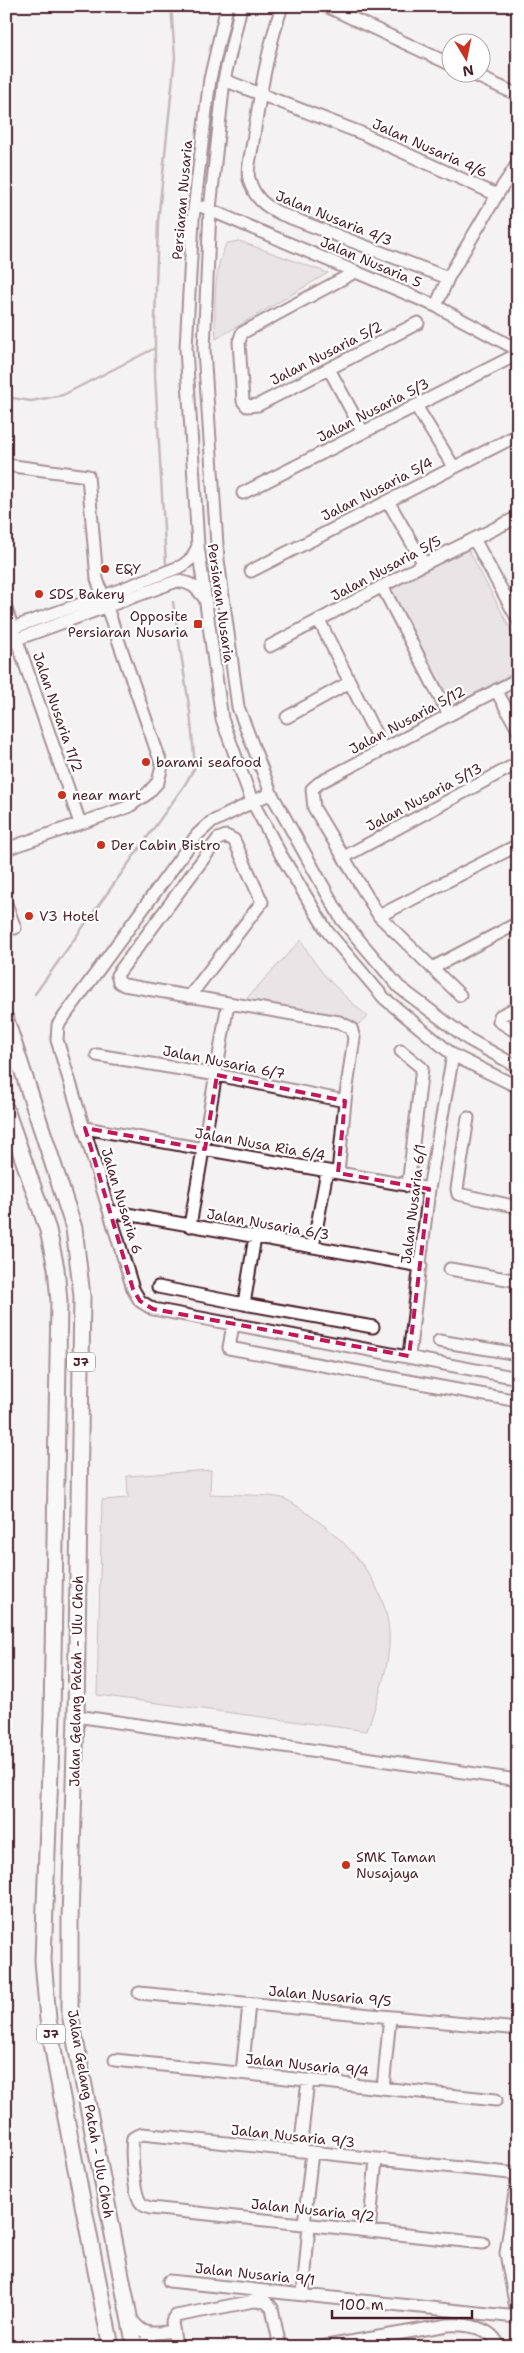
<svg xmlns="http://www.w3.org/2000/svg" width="524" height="2353" font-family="'Shantell Sans',sans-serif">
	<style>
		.green { fill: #dbd2d5; stroke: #927880 }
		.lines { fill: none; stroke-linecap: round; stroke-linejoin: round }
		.stream { stroke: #8d727a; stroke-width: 2.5 }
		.minor-casing { stroke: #4a1f2b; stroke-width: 15 }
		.major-casing { stroke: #4a1f2b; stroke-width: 19 }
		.minor { stroke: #fff; stroke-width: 11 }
		.major { stroke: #fff; stroke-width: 15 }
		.marked { fill: none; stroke: #c2185b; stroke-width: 4; stroke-dasharray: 10 6; stroke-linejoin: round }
		.poi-dot { fill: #c8321e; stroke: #fff; stroke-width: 2 }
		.labels { text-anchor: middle; stroke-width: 4.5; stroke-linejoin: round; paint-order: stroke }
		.shield { fill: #fff; stroke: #80626b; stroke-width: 1 }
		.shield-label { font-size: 12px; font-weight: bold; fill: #4a1f2b }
		.street-label { font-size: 14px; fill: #4a1f2b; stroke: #fff }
		.poi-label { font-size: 14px; fill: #4a1f2b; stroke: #fff; text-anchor: start }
	</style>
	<rect width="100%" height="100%" fill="#f4f2f2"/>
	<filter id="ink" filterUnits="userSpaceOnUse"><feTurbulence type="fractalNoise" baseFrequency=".02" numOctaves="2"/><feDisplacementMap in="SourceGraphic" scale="10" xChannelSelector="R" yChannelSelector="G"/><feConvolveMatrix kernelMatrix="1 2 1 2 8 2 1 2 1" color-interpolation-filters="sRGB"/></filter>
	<g filter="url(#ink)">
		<path class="green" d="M239,241L328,273L216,339C214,313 213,266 227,243Z
			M468,549L518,643V672L449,708L388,591Z
			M301,940C317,972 342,994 368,1017L353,1028L243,1002Z
			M211,1470L210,1494C225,1495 274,1494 285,1499C294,1503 303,1510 311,1516C353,1545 393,1592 389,1646C387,1675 376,1703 367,1731L97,1695L102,1500L128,1498L127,1476Z"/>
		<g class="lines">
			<path class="stream" d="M6,397L31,401L63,395L155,348
				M166,564L155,375V321L158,222L175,57L171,6
				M35,994L184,786L195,767L190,712L173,602"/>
			<g class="minor-casing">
				<path id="minor" d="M227,6L210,79L206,110L193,219L186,348L198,546L222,719L252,801L281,855L327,931L384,998L453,1055L518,1087
					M241,6L224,80L210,209L204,350L218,560L238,707L271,793L342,920L399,987L468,1039L518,1067
					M282,6C267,51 260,95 253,141C252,152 246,169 249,179C254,198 265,206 281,214L448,278
					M326,6L452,65
					M468,72L518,95
					M224,80L361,133L497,195L448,278L436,306
					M497,195L518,163
					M203,207L436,306L518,350
					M355,272L242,333L239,342L243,401L247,406L258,405L418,323
					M329,369L363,432
					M416,406L453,466
					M6,465L88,476L97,579L162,766L158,782L147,794L128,807L6,849
					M243,493L518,354
					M388,501L424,564
					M474,539L518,620
					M251,571L518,435
					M382,586L449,715
					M6,609L80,823
					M319,620L383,749
					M6,630L104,596L182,566L192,558L198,546
					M6,643L177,581C192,583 196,587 205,599
					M270,646L424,564L518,517
					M496,690L518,730
					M287,717L350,682
					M271,793L210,823L197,835L58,1025L57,1040L133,1289L140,1301L153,1309L518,1378
					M344,857L518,763
					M6,904L15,928
					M379,916L518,845
					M432,968L518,923
					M460,995L379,916L314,808L312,789L319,783L518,679
					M189,997L262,902L234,840L226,836L218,839L117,975L119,982L124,985L339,1022L351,1028L354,1038L345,1101L338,1173
					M518,1007L500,1016L499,1021L518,1033
					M401,1051L422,1068L408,1186
					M97,1055L217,1075L345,1101
					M468,1118L457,1189L458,1194L518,1207
					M85,1128L429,1189
					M110,1211L421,1266
					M190,1226L228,1003
					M313,1247L327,1171
					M450,1269L518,1281
					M158,1287L244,1304L255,1237
					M244,1304L373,1327
					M233,1324L229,1348L518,1401
					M439,1341L518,1354
					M409,1356L429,1189L453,1055
					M76,1716L518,1780
					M139,1993L518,2029
					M115,2060L496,2100
					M242,2073L249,2004
					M383,2088L390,2017
					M300,2151L308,2080
					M518,2173L506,2253L518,2319
					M304,2224L312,2152
					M369,2231L376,2160
					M483,2243L150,2208C147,2207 144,2206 142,2204C133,2196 131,2150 133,2138L142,2134L518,2174
					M169,2281L517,2317
					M303,2295L309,2225
					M130,2317C143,2337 152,2334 173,2331
					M142,2347L152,2334
					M176,2347L172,2322L176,2316L254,2301L266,2302L272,2308L280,2347
					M321,2347L448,2325C466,2324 493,2327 499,2347"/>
			</g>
			<g class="major-casing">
				<path id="major" d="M6,1020L74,1228L82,1296L76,1716L70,1920V2014L135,2347
					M6,1110L48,1230L56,1268L59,1301L52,1716L43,1960L48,2019L57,2072L111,2347"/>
			</g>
			<use href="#minor" class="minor"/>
			<use href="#major" class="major"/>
		</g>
	</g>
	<path d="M0 0H524V2353H0ZM217,1075L345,1101L338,1173L429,1189L409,1356L153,1309L140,1301L133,1289L85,1128L205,1149Z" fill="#f4f2f2" fill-opacity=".55" fill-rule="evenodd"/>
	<path class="marked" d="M217,1075L345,1101L338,1173L429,1189L409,1356L153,1309L140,1301L133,1289L85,1128L205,1149Z"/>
	<g class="poi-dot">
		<circle cx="105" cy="569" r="5"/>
		<circle cx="39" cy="594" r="5"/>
		<rect x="193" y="619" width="10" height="10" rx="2.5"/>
		<circle cx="146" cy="762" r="5"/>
		<circle cx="62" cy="795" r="5"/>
		<circle cx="101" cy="845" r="5"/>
		<circle cx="29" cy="916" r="5"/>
		<circle cx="346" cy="1865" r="5"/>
	</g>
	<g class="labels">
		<g class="shield">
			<rect x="67" y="1352.5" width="28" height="19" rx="4"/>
			<rect x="37" y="2024.5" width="28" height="19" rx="4"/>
		</g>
		<g class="shield-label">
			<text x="81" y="1366">J7</text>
			<text x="51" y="2038">J7</text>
		</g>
		<g class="street-label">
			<text transform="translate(430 148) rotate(24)" y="5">Jalan Nusaria 4/6</text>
			<text transform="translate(182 200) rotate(-85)" y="5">Persiaran Nusaria</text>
			<text transform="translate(334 218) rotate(22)" y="5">Jalan Nusaria 4/3</text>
			<text transform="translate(371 262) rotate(23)" y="5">Jalan Nusaria 5</text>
			<text transform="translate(326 353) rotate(-27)" y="5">Jalan Nusaria 5/2</text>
			<text transform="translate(373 410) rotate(-27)" y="5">Jalan Nusaria 5/3</text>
			<text transform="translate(377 489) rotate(-27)" y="5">Jalan Nusaria 5/4</text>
			<text transform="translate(386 568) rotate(-28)" y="5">Jalan Nusaria 5/5</text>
			<text transform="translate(221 603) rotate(82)" y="5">Persiaran Nusaria</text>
			<text transform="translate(58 712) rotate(71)" y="5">Jalan Nusaria 11/2</text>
			<text transform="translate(407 720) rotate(-28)" y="5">Jalan Nusaria 5/12</text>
			<text transform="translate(424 797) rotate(-28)" y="5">Jalan Nusaria 5/13</text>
			<text transform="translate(224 1062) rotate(11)" y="5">Jalan Nusaria 6/7</text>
			<text transform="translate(260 1144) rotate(10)" y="5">Jalan Nusa Ria 6/4</text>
			<text transform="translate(122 1201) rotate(73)" y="5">Jalan Nusaria 6</text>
			<text transform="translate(413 1204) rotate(-83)" y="5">Jalan Nusaria 6/1</text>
			<text transform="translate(268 1224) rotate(10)" y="5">Jalan Nusaria 6/3</text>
			<text transform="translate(76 1681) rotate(-89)" y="5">Jalan Gelang Patah - Ulu Choh</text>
			<text transform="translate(330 1996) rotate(5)" y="5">Jalan Nusaria 9/5</text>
			<text transform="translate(307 2065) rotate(6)" y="5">Jalan Nusaria 9/4</text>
			<text transform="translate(91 2114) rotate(80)" y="5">Jalan Gelang Patah - Ulu Choh</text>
			<text transform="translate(293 2136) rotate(6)" y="5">Jalan Nusaria 9/3</text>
			<text transform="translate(313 2210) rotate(6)" y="5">Jalan Nusaria 9/2</text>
			<text transform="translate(255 2274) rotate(6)" y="5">Jalan Nusaria 9/1</text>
		</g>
		<g class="poi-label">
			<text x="115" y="574">E&amp;Y</text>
			<text x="49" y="599">SDS Bakery</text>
			<text x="188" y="621" text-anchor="end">Opposite<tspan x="188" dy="16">Persiaran Nusaria</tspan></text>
			<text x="156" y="767">barami seafood</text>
			<text x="72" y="800">near mart</text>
			<text x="111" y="850">Der Cabin Bistro</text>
			<text x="39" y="921">V3 Hotel</text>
			<text x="356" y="1862">SMK Taman<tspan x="356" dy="16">Nusajaya</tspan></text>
		</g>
	</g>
	<rect width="524" height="2353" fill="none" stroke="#fff" stroke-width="25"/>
	<rect x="12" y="12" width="499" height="2328" fill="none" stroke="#4a1f2b" stroke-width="2" filter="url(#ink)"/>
	<g transform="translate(466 58) rotate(170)"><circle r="24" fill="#ffffff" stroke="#b7a5aa"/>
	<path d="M0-4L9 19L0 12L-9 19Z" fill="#c8321e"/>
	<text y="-8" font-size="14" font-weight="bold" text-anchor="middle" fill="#4a1f2b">N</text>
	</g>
	<path d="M332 2310v8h140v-8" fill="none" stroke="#4a1f2b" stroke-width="2.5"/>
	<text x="339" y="2310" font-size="15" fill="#4a1f2b" stroke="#ffffff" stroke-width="4" paint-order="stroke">100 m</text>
</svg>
